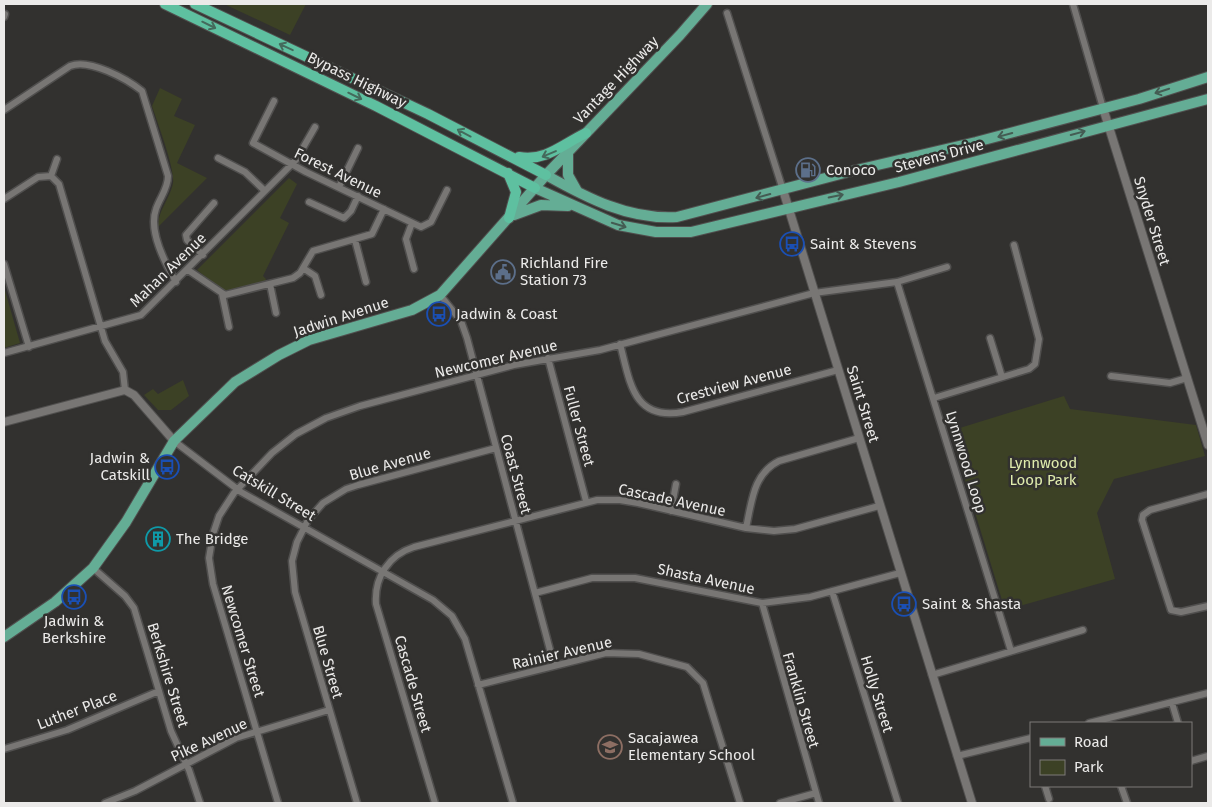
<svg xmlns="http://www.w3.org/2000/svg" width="1212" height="807" font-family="'Fira Sans',sans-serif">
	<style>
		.green { fill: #3c4125 }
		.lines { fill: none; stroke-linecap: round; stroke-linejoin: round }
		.minor-casing { stroke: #504f4e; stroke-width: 9 }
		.tertiary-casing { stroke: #504f4e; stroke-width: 10 }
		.primary-casing { stroke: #504f4e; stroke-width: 12 }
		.trunk-casing { stroke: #504f4e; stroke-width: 12 }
		.minor { stroke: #787674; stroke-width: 6 }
		.tertiary { stroke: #787674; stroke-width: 8 }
		.primary { stroke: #64ad95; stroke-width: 10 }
		.trunk { stroke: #5ec0a0; stroke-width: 10 }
		.oneway { stroke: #446a5c }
		.oneway2 { stroke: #445c53 }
		.labels { text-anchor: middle; stroke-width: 5; stroke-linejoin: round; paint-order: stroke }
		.street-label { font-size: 15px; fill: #ebeae9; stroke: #32312f }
		.poi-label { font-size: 15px; fill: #ebeae9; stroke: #32312f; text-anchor: start }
		.park-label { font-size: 15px; fill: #e0ecad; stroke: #32312f }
	</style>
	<rect width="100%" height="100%" fill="#32312f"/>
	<path class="green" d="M224,4H306L290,35Z
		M160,88L182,99L174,116L195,125L177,163L207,178L158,227C158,210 170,199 173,183C175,168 157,122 152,106Z
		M289,178L297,184L280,218L289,223L263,276L266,279L265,281L224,292L197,270Z
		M4,287L20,343L4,348Z
		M183,380L189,396L171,410H158L144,395L153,389L158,394Z
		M1064,396L1070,409L1196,425L1205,456L1114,479L1097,513L1115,579L1005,610L950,431Z"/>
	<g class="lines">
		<g class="minor-casing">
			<path id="minor" d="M1073,4L1103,108
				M727,13L783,190
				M4,17L5,14
				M274,101L253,143L306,172L421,227L431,222L447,190
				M4,110L70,66C89,58 127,79 142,91L168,176C168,189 160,197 156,209C148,231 165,263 176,282
				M218,158L245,172L265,191
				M51,176L59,184L105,341L123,372L125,390
				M51,176L57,159
				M339,187L358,148
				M4,199L38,177L51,176
				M309,202L344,218L351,211L358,196
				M412,223L406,239L414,269
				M355,240L366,282
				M203,255L187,240L186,235L214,203
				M4,264L29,347
				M303,268L315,276L321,295
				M188,270L225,295L293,278L300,273L313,251L372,234L384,209
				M897,282L1011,651
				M270,284L276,313
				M222,294L229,327
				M440,295L461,321L467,338L554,665
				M990,338L1002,377
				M620,344C630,382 633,421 683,412L838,370
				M4,353L141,315L296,160L315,127
				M548,358L586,501
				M1111,376L1170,383L1187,378
				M934,398L1029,369L1035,364L1039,339L1014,245
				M174,441L241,492L433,600L452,616L465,639L513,803
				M1208,494L1150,510L1143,515L1142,520L1171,610L1181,612L1208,606
				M671,511L676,484
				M746,528C752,501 753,474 779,461L859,438
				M93,568L125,596L134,608L171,731L189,770L200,803
				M832,591L898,803
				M535,593L592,578H635L762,603L810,597L900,573
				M762,603L819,803
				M932,675L1083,630
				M478,685L606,653L639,654L687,667L703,683L740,803
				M1172,703L1178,723
				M1089,723L1208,693
				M4,749L67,730L159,691
				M957,756L1031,738
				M1191,761L1208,756
				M1045,786L1049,799
				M1121,786L1127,803
				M105,803L135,791L236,738L329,710
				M278,803L213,584L209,558L213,534L219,516L234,493L272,453L296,434L326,418L360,406L514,365L600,350L814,293L897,282L947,267
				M357,803L295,592L292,561L297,542L308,520L323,503L346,489L358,485L496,448
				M435,803L376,604C374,577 389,555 414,547L597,500H620L638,503L746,528L774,531L795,529L879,506
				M780,803L816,793"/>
		</g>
		<g class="tertiary-casing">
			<path id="tertiary" d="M1103,108L1208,445
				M783,190L972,803
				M4,422L125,390L134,395L174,441"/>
		</g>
		<g class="primary-casing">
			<path id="primary" d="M568,152V175L577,191
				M546,175C587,198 629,220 677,217L852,171L976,142L1139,99L1208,77
				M535,188L618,225L656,232H691L899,182L1208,99
				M514,215L541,205L568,206
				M4,637L55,602L93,568L126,522L174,441L235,382L279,355L309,340L412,310L440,295L546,175L680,35L707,4"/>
		</g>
		<g class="trunk-casing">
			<path id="trunk" d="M165,4L376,106L535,188
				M195,4L428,114L546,175
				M519,157C545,162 563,144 586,133
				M508,173L516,192L509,218"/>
		</g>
		<use href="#minor" class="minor"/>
		<use href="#tertiary" class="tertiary"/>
		<use href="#primary" class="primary"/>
		<use href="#trunk" class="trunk"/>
	</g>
	<defs><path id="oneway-shaft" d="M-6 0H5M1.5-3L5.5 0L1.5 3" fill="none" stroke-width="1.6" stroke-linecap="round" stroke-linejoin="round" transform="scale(1.25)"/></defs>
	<g class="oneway">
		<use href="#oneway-shaft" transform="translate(209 25) rotate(26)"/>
		<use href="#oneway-shaft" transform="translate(286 47) rotate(-155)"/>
		<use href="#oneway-shaft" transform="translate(355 96) rotate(26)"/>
		<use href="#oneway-shaft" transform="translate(464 133) rotate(-152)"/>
		<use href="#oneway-shaft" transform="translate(549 154) rotate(157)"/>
	</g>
	<g class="oneway2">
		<use href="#oneway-shaft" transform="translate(1162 91) rotate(162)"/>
		<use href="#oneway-shaft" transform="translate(1078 133) rotate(-15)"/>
		<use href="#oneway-shaft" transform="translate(1005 135) rotate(165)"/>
		<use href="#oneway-shaft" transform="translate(763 196) rotate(165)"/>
		<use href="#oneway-shaft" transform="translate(836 196) rotate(-12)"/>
		<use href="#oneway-shaft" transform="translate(619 225) rotate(17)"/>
	</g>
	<defs>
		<g id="fuel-ring" transform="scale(1.25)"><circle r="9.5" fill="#32312f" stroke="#5c6f8a" stroke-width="1.5"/><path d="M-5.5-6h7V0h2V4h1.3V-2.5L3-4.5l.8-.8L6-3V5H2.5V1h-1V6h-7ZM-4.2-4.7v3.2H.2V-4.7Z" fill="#5c6f8a"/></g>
		<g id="bus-ring" transform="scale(1.25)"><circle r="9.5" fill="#32312f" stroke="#1a4fb4" stroke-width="1.5"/><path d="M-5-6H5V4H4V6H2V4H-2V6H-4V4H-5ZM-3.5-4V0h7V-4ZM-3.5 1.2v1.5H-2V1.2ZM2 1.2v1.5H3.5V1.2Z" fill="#1a4fb4"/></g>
		<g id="civic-ring" transform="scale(1.25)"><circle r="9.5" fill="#32312f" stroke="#5c6f8a" stroke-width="1.5"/><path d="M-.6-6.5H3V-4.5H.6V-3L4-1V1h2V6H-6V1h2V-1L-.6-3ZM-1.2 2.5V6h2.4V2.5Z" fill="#5c6f8a"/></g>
		<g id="building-ring" transform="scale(1.25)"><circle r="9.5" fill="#32312f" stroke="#0f9aa8" stroke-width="1.5"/><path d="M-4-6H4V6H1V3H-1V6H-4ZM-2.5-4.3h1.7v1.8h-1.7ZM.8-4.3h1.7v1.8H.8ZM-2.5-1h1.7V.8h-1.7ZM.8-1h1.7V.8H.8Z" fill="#0f9aa8"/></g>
		<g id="school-ring" transform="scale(1.25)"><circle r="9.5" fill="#32312f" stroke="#8d6e63" stroke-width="1.5"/><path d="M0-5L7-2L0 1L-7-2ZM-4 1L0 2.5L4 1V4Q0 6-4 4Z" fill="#8d6e63"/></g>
	</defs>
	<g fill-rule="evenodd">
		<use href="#fuel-ring" x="808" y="170"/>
		<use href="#bus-ring" x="792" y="244"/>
		<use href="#civic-ring" x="503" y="272"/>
		<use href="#bus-ring" x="439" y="314"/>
		<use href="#bus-ring" x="167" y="467"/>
		<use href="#building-ring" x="158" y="539"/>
		<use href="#bus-ring" x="74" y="597"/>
		<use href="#bus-ring" x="904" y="604"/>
		<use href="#school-ring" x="610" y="747"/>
	</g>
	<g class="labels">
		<g class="street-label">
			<text transform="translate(357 80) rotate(26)" y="5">Bypass Highway</text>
			<text transform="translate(616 80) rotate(-46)" y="5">Vantage Highway</text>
			<text transform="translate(939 156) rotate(-15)" y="5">Stevens Drive</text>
			<text transform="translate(338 173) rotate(26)" y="5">Forest Avenue</text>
			<text transform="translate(1152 221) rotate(73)" y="5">Snyder Street</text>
			<text transform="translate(168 270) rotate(-44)" y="5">Mahan Avenue</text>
			<text transform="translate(341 317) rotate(-18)" y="5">Jadwin Avenue</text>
			<text transform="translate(496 359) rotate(-13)" y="5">Newcomer Avenue</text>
			<text transform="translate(734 384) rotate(-15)" y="5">Crestview Avenue</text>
			<text transform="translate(863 404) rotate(73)" y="5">Saint Street</text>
			<text transform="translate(579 426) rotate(75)" y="5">Fuller Street</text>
			<text transform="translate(966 462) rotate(73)" y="5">Lynnwood Loop</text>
			<text transform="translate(390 464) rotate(-16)" y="5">Blue Avenue</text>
			<text transform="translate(516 474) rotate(75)" y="5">Coast Street</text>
			<text transform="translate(274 493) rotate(31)" y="5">Catskill Street</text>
			<text transform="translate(672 500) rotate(12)" y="5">Cascade Avenue</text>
			<text transform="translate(706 579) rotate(12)" y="5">Shasta Avenue</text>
			<text transform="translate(243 641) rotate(73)" y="5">Newcomer Street</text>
			<text transform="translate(562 653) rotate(-13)" y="5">Rainier Avenue</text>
			<text transform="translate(328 662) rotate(74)" y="5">Blue Street</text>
			<text transform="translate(168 675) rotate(73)" y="5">Berkshire Street</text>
			<text transform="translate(413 684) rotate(74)" y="5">Cascade Street</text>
			<text transform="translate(877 694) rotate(73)" y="5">Holly Street</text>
			<text transform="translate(801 700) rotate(74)" y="5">Franklin Street</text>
			<text transform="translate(77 710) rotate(-21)" y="5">Luther Place</text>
			<text transform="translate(209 740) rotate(-25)" y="5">Pike Avenue</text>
		</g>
		<g class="poi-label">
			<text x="826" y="175">Conoco</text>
			<text x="810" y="249">Saint &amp; Stevens</text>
			<text x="520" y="268">Richland Fire<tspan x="520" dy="17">Station 73</tspan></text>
			<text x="456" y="319">Jadwin &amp; Coast</text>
			<text x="150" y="463" text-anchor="end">Jadwin &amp;<tspan x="150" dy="17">Catskill</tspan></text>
			<text x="176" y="544">The Bridge</text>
			<text x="922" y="609">Saint &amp; Shasta</text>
			<text x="74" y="626" text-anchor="middle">Jadwin &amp;<tspan x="74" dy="17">Berkshire</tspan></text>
			<text x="628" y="743">Sacajawea<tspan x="628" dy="17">Elementary School</tspan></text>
		</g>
		<g class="park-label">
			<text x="1043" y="468">Lynnwood<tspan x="1043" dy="17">Loop Park</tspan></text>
		</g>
	</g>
	<rect width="1212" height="807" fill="none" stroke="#ebeae9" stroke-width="10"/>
	<rect x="1030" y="722" width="162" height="65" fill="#32312f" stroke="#7c7b79"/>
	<rect x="1040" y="738" width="25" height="8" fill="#64ad95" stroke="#7c7b79"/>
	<text x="1074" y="747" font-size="15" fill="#ebeae9">Road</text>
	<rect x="1040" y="760" width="25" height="15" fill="#3c4125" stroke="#7c7b79"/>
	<text x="1074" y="772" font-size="15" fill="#ebeae9">Park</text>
</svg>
